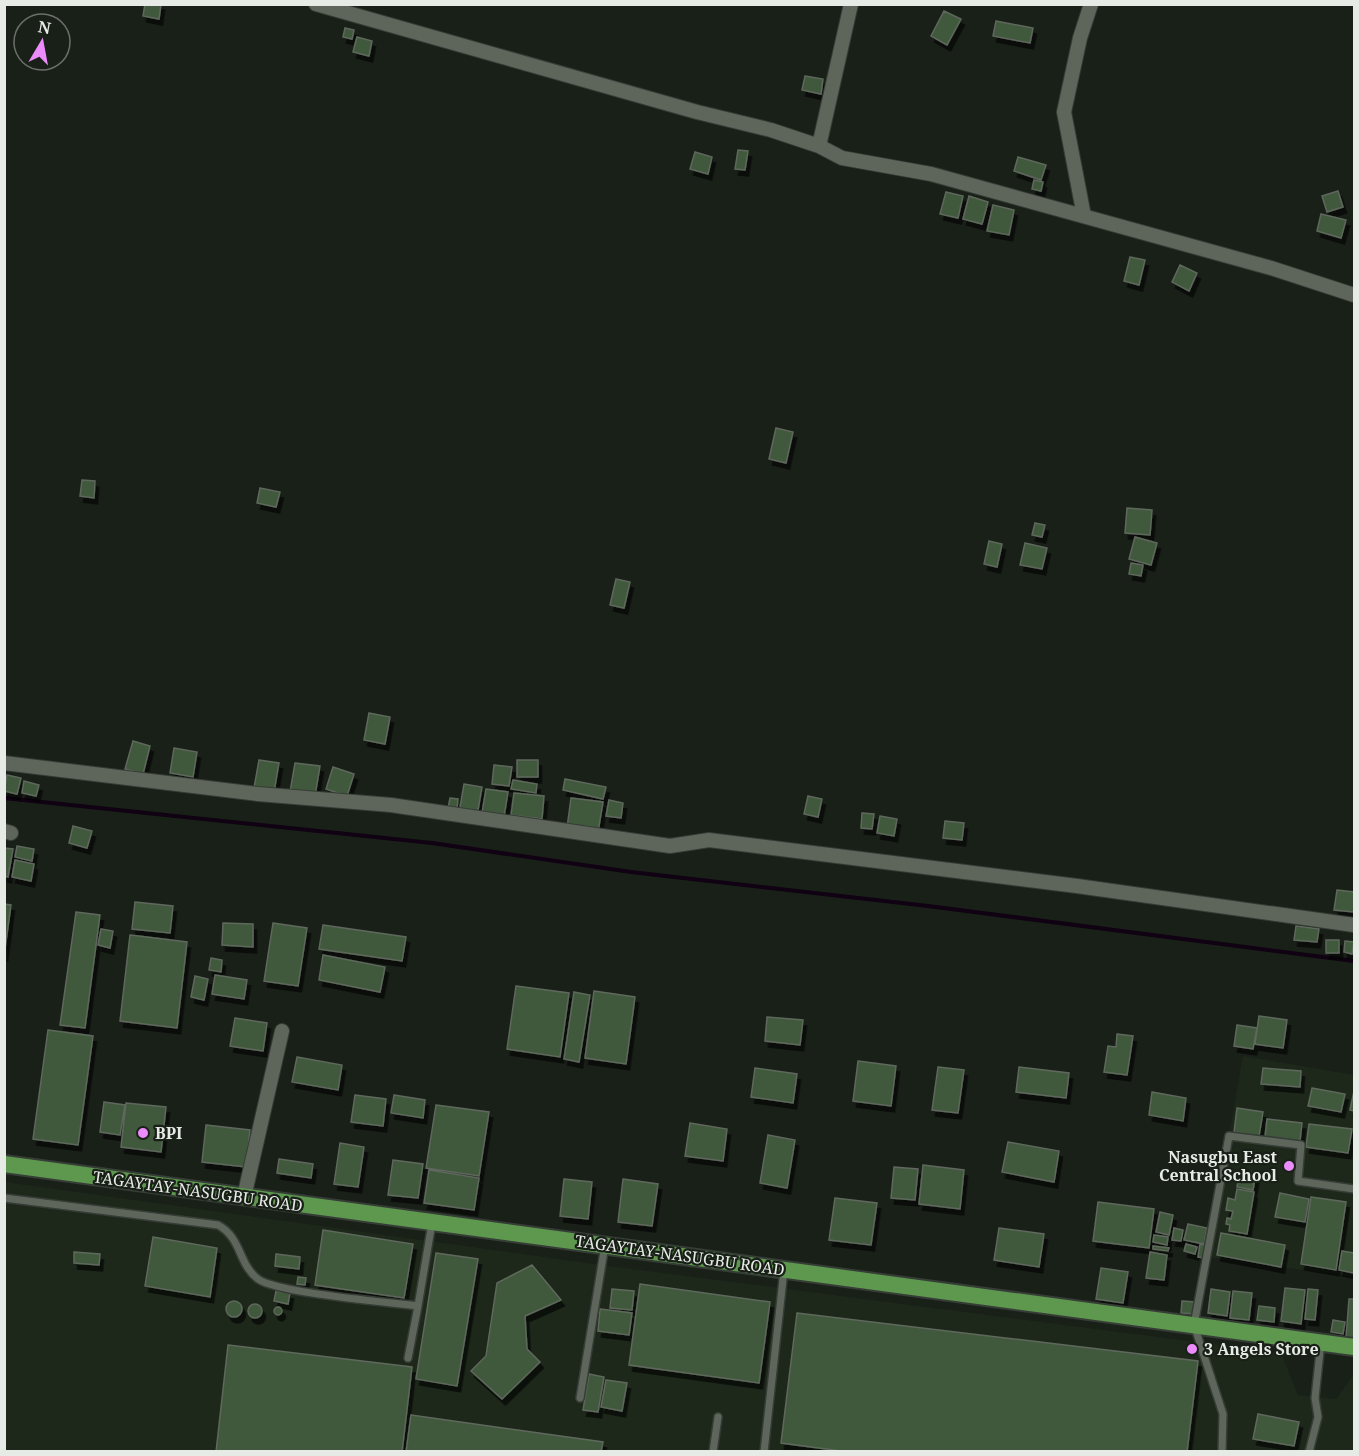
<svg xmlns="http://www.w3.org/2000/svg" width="1359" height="1456" font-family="'Noto Serif',serif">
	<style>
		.built { fill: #1d281a }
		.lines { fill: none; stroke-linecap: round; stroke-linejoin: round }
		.stream { stroke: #100113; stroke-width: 4 }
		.building { fill: #40583b; stroke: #5f685d; stroke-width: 1.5; filter: url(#shadow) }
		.service-casing { stroke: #363c36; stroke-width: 10 }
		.minor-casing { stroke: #363c36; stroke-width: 16 }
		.primary-casing { stroke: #363c36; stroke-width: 20 }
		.service { stroke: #5e665c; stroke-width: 7 }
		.minor { stroke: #5e665c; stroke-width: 14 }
		.primary { stroke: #5d984e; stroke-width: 16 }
		.poi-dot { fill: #ec8cfb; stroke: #192018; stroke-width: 2 }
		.labels { text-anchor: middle; stroke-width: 4.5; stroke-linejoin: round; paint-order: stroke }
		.poi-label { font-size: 16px; font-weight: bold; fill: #e6ebe5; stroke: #192018; text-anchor: start }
		.street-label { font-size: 16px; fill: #e6ebe5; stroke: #192018 }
	</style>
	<defs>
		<filter id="shadow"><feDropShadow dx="3.5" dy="6" stdDeviation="0" flood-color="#0009"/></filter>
	</defs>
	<rect width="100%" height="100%" fill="#192018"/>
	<path class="built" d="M1243,1056L1354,1075V1277L1208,1257Z
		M5,1182L601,1265L1281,1353L1298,1395L1336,1399L1354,1374V1451L5,1452Z"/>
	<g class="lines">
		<path class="stream" d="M4,798L432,843L631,872L928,906L1354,961"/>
	</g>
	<path class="building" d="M145,4H161L159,19L143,16Z
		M944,11L961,19L947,45L931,36Z
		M996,21L1033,28L1030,43L993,36Z
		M345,28L354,30L352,39L343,37Z
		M357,37L372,41L369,56L353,52Z
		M805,76L823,79L821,94L802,90Z
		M738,150L748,151L745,170L735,169Z
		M695,152L712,157L708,174L690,169Z
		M1018,157L1046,165L1041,180L1014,171Z
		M1034,180L1043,182L1041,191L1032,189Z
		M1338,191L1343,207L1327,212L1322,196Z
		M946,192L963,196L958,218L940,214Z
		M969,196L988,202L982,224L963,219Z
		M993,205L1014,210L1009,235L987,231Z
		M1321,214L1346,220L1341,238L1317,231Z
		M1130,257L1145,260L1139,285L1124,281Z
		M1180,265L1197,273L1189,291L1172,282Z
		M776,428L793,432L786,463L769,459Z
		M82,480L95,481L94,498L80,496Z
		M260,488L280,492L276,507L257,503Z
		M1127,508L1152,510L1150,535L1125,533Z
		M1035,523L1045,525L1042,537L1032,535Z
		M1135,537L1157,543L1151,565L1129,559Z
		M989,541L1002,544L997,567L984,564Z
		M1025,543L1047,548L1042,569L1020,565Z
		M1131,563L1143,565L1141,576L1129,574Z
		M616,579L630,582L624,608L610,605Z
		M369,713L390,717L385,744L364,740Z
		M133,741L150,746L143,774L125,769Z
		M174,748L197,752L193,777L170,773Z
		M259,760L279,763L274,792L254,788Z
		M517,760H538V777H517Z
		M295,763L320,766L315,796L290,792Z
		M494,765L512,767L509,786L492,784Z
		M333,767L354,774L347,796L326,789Z
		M7,775L21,778L17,794L4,791Z
		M565,779L606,787L603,799L563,790Z
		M513,780L537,784L536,793L511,789Z
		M24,781L39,785L36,796L22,793Z
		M464,784L482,787L477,816L459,813Z
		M486,789L508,792L504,817L482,813Z
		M514,793L544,796L542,819L511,815Z
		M808,796L822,799L818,817L804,814Z
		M450,798L458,799L457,809L448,808Z
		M571,798L603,802L598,832L567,828Z
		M609,800L623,803L621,818L606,816Z
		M862,813L874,814L872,829L861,828Z
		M880,816L897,819L894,836L877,833Z
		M945,821L964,823L962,840L943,838Z
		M73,826L92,831L87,848L69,843Z
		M17,846L34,849L32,861L15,857Z
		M4,848L13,849L8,877L4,876Z
		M15,860L34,864L31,881L12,877Z
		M1337,890L1354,892V912L1334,910Z
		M135,902L173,906L170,933L132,929Z
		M4,904L11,905L4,956Z
		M76,912L100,915L85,1028L60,1025Z
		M223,923L253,924V947L222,945Z
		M273,923L307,928L298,986L264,981Z
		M323,925L406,937L402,961L319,949Z
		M1296,926L1319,929L1317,942L1294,940Z
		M101,929L113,931L110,948L98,945Z
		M130,935L187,942L177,1028L120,1021Z
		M1326,940H1339V953H1326Z
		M1345,941L1354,942L1352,954L1344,952Z
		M323,955L385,967L380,992L319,980Z
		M211,958L222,960L221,972L209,970Z
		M215,975L247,980L244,999L212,994Z
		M195,976L208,979L204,1000L191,997Z
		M516,986L569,993L560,1057L507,1049Z
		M594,991L635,997L626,1064L585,1058Z
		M574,992L590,995L579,1062L564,1059Z
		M1259,1016L1287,1020L1283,1048L1255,1044Z
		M767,1017L803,1020L800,1045L765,1041Z
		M235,1018L267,1023L263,1051L230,1046Z
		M1237,1025L1257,1028L1253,1049L1234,1046Z
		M48,1030L93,1036L78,1145L33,1139Z
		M1117,1034L1133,1036L1127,1075L1104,1072L1108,1046L1116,1047Z
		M297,1057L342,1065L338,1090L292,1082Z
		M858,1061L896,1066L891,1106L853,1101Z
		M938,1067L964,1070L958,1113L932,1110Z
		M1019,1067L1069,1073L1066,1098L1016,1092Z
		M755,1068L797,1074L793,1103L751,1097Z
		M1263,1068L1301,1071L1300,1087L1261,1084Z
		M1312,1088L1345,1094L1341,1112L1308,1106Z
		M1354,1091V1111L1350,1110Z
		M1152,1092L1186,1098L1183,1121L1149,1115Z
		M355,1095L386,1099L383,1126L351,1122Z
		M394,1095L425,1100L423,1118L391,1113Z
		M104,1102L125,1105L120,1135L100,1132Z
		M126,1103L166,1107L161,1152L121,1147Z
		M436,1105L489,1112L479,1176L426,1168Z
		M1237,1108L1263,1112L1259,1136L1234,1132Z
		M1267,1119L1302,1123L1300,1141L1265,1137Z
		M690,1123L727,1129L723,1161L685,1156Z
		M1309,1124L1352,1129L1348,1153L1306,1147Z
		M206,1125L250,1130L246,1167L202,1162Z
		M768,1135L795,1140L787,1188L760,1183Z
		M1008,1142L1059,1151L1054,1182L1002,1172Z
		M340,1143L364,1147L358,1187L334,1184Z
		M279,1159L313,1164L311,1178L277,1173Z
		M393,1160L423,1164L418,1198L388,1195Z
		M923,1165L964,1170L960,1209L919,1204Z
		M894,1167L918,1169L915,1200L891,1198Z
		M429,1170L479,1178L474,1210L424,1203Z
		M1240,1170L1256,1173L1253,1190L1237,1187Z
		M564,1179L592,1182L588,1219L560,1216Z
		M623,1179L658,1184L652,1226L618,1222Z
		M1237,1189L1254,1192L1247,1234L1229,1231L1230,1225L1226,1224L1227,1218L1231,1219L1233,1211L1226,1210L1228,1198L1235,1200Z
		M1280,1193L1309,1199L1305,1222L1275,1217Z
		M1311,1197L1346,1202L1336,1270L1301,1264Z
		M835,1198L877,1203L871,1245L829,1240Z
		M1098,1202L1154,1209L1149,1248L1093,1241Z
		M1160,1212L1173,1215L1169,1235L1156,1232Z
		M1188,1224L1207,1228L1204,1244L1184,1240Z
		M999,1228L1044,1234L1039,1267L994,1260Z
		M1174,1228L1183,1230L1181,1241L1172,1240Z
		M323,1230L413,1244L404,1298L315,1285Z
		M1221,1233L1285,1245L1281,1267L1217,1255Z
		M1154,1235L1168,1237L1167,1245L1153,1242Z
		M153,1237L217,1248L210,1297L145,1286Z
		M1186,1244L1197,1247L1195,1254L1184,1251Z
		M1200,1244L1207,1246L1205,1258L1198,1257Z
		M1153,1246L1169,1248L1168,1251L1153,1249Z
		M1342,1251L1354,1253V1273L1339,1270Z
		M74,1252L100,1254L99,1265L74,1263Z
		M1150,1252L1167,1255L1164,1280L1146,1278Z
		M436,1253L478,1259L457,1386L416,1379Z
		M276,1254L300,1257L299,1269L275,1266Z
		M532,1265L561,1300L525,1316L527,1349L540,1362L502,1399L471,1371L486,1356L497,1283Z
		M1101,1268L1128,1272L1123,1303L1096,1299Z
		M298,1277L306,1278L305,1285L297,1284Z
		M640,1284L770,1302L759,1383L629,1365Z
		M1285,1288L1305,1290L1301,1324L1281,1321Z
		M612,1289L634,1291L632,1310L610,1308Z
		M1211,1289L1230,1292L1227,1316L1208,1313Z
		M1308,1289L1318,1290L1315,1320L1305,1319Z
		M276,1291L290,1293L288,1304L274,1301Z
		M1233,1291L1252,1293L1249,1320L1230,1318Z
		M1349,1299H1354V1339L1346,1338Z
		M1182,1301L1196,1302L1195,1314L1181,1313Z
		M226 1309a8 8 0 1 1 16 0a8 8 0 1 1-16 0Z
		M248 1311a7 7 0 1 1 14 0a7 7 0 1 1-14 0Z
		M1259,1306L1275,1308L1274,1322L1257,1320Z
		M274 1311a4 4 0 1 1 8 0a4 4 0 1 1-8 0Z
		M600,1309L632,1313L629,1335L598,1331Z
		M797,1313L1198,1361L1187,1452H849L781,1443Z
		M1333,1320L1345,1322L1343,1334L1331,1332Z
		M228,1345L412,1367L402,1452H216Z
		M589,1374L604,1377L598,1412L583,1410Z
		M606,1380L627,1383L622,1411L601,1407Z
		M1258,1414L1299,1422L1294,1446L1253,1439Z
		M411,1415L603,1442L601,1452H406Z"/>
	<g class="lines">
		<g class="service-casing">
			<path id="service" d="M4,1198L218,1225C242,1238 238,1264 258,1279C277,1293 388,1302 418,1306L432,1223
				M408,1358L418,1306
				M580,1398L605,1245
				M713,1452L718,1417
				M764,1452L784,1270
				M1222,1452L1223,1414L1194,1325L1229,1136L1301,1145L1298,1181L1354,1189
				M1309,1452L1318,1417L1315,1398L1321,1342"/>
		</g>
		<g class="minor-casing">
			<path id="minor" d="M316,4L697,112L771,130L819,146L842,158L931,174L1271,268L1354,295
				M819,146L851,4
				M1084,216L1064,112L1080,38L1091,4
				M4,763L258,794L391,805L670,846L709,840L1077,886L1354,925
				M4,831L11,833
				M244,1197L282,1031"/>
		</g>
		<g class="primary-casing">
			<path id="primary" d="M4,1164L1354,1347"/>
		</g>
		<use href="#service" class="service"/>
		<use href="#minor" class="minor"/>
		<use href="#primary" class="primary"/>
	</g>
	<g class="poi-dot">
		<circle cx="143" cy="1133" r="6"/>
		<circle cx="1289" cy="1166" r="6"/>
		<circle cx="1192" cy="1349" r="6"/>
	</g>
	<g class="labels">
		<g class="poi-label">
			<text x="155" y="1139">BPI</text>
			<text x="1277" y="1163" text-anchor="end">Nasugbu East<tspan x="1277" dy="18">Central School</tspan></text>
			<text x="1204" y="1355">3 Angels Store</text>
		</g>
		<g class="street-label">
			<text transform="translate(198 1191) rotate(8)" y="6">TAGAYTAY-NASUGBU ROAD</text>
			<text transform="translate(680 1255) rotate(8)" y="6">TAGAYTAY-NASUGBU ROAD</text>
		</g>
	</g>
	<rect width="1359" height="1456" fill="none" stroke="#e6ebe5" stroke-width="12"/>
	<g transform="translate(42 42) rotate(10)"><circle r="28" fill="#192018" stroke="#6b716a" stroke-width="1.5"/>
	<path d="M0-4.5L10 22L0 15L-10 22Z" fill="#ec8cfb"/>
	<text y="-9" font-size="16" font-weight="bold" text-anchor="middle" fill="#e6ebe5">N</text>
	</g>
</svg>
